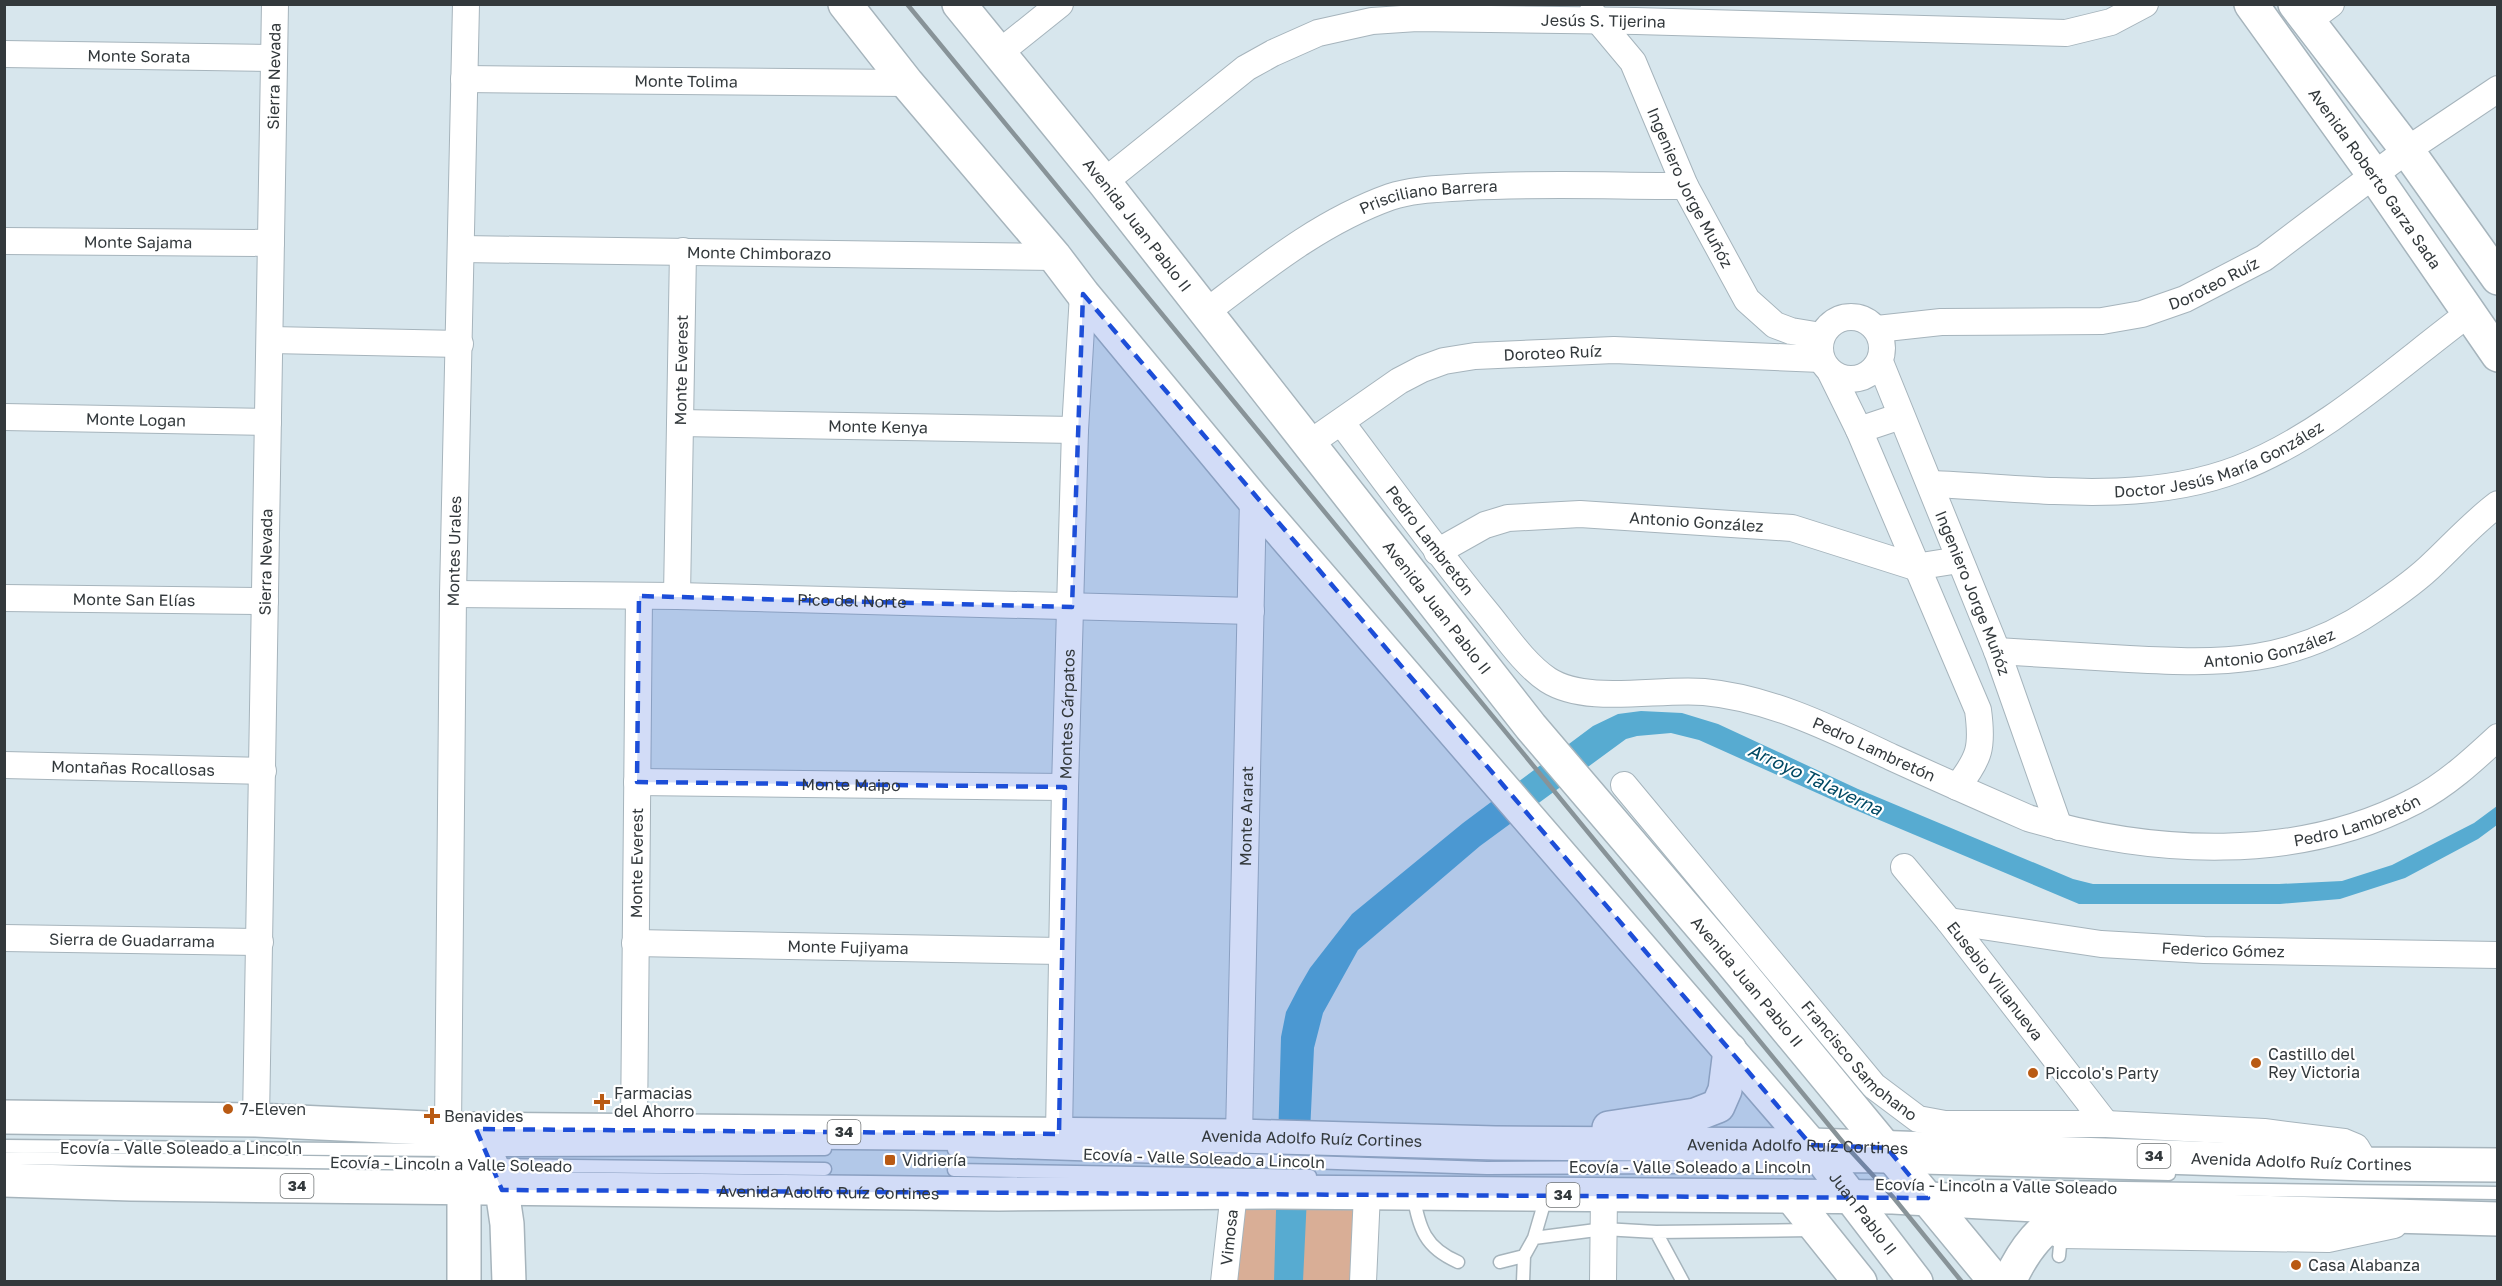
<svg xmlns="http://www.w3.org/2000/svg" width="2502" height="1286" font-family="'Golos Text',sans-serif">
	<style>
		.green { fill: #d9ae96 }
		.water { fill: #57abd1 }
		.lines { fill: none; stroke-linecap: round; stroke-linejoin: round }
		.lane-casing { stroke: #a6b4bc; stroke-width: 15 }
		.street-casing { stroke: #a6b4bc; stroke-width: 28 }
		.secondary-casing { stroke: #a6b4bc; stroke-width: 36 }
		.primary-casing { stroke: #a6b4bc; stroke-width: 36 }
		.lane { stroke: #fff; stroke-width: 12 }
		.street { stroke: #fff; stroke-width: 26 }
		.secondary { stroke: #fff; stroke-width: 33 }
		.primary { stroke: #fff; stroke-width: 33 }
		.rail { stroke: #889398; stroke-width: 4.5 }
		.marked { fill: #1d4ed8; fill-opacity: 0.2; stroke: #1d4ed8; stroke-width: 4.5; stroke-dasharray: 12 8; stroke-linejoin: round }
		.poi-dot { fill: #b95a13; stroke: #fff; stroke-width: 2 }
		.labels { text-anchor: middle; stroke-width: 4.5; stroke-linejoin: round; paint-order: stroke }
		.shield { fill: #fff; stroke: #707476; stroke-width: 1.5 }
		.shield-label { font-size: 15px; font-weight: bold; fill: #33393c }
		.street-label { font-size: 16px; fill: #33393c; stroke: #fff }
		.poi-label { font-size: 16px; fill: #33393c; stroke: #fff; text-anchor: start }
		.water-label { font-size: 18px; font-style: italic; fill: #004964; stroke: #fff }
	</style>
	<rect width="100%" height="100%" fill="#d7e6ed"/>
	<path class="green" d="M1237,1205L1361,1206L1357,1281L1230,1282Z"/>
	<path class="water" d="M1641,711L1682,713L1718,724L1858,789L2073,879L2093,884H2279L2342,881L2392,865L2474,823L2497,806V825L2478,839L2405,878L2340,899L2280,904H2079L1846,806L1699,740L1671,733L1637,736L1626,739L1480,846L1358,950L1323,1013L1314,1048L1303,1281L1274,1282L1281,1037L1286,1012L1299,987L1310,968L1352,914L1463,823L1593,726L1618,714Z"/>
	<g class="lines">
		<g class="lane-casing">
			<path id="lane" d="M4,1146L452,1150
				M487,1150L825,1149
				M954,1150L1487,1168L1866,1166L2169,1174
				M4,1158L456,1164
				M495,1165L825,1169
				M954,1170L1310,1176
				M1979,1186L2498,1193
				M1413,1195C1420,1229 1424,1247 1458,1262
				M1656,1232L1683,1282
				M1534,1238L1604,1229L1656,1232L1811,1230
				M2059,1256L2061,1235
				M1500,1262L1524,1256L1534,1238L1546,1197
				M1523,1282L1524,1256"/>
		</g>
		<g class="street-casing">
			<g id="street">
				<path id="s1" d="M1592,13L1633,62L1685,186L1747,300L1775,325L1791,331L1821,336"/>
				<path d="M2308,21L2331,4"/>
				<path d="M999,53L1060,4"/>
				<path id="s2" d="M4,54L274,58"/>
				<path id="s3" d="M464,79L907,83"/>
				<path id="s4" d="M1104,182L1246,68L1273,53L1318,33L1372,21L1417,18L1636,21L2066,33L2111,22L2145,4"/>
				<path id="s5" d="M4,241L271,243"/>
				<path id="s6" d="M462,249L1055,257"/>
				<path id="s7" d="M1206,312C1264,268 1320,222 1390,197C1414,189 1441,189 1467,187C1539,183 1612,186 1685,186"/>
				<circle cx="1851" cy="348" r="31"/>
				<path id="s8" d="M1877,329L1941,322L2102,321L2142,314L2185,299L2264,258L2407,150L2498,89"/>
				<path d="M271,340L460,344"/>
				<path id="s9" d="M1880,362L1997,651L2059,827"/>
				<path d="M1831,373L1859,430L1978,710C1983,747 1980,758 1957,787"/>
				<path id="s10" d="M4,417L268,422"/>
				<path id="s11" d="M1341,422C1389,486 1436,551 1487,613C1505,635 1524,664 1548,680C1587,705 1657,688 1704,692C1770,698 1832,729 1891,757C1937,778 1982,798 2028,818C2152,855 2297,863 2415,801C2446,785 2472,761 2498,737"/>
				<path id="s12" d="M680,423L1075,430"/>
				<path d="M1859,430L1901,416"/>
				<path id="s13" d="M1310,443L1399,381L1422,369L1444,361L1475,356L1614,350L1821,359"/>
				<path id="s14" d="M1931,484C2032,488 2142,506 2238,469C2322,437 2397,367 2468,314"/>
				<path id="s15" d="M1437,552L1485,525L1508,518L1580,514L1792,528L1915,567L1959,560"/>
				<path id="s16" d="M453,594L677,596L1251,611"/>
				<path id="s17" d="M677,596L683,251"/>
				<path id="s18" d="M4,598L265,601"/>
				<path id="s19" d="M1997,651C2041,654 2085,656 2129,659C2222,664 2292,665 2373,610C2394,596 2416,581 2434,563C2455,543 2474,522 2498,504"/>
				<path id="s20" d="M4,765L263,771"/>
				<path id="s21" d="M637,782L1065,787"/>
				<path id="s22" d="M1624,785L1874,1086L1918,1119L1945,1124H2106L2264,1132L2344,1142L2356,1147L2366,1164"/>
				<path id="s23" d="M1904,867L1949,921L2106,1124"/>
				<path id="s24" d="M1949,921L2101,944L2204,950L2498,955"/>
				<path id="s25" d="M4,938L260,942"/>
				<path id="s26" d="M635,943L1061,951"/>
				<path id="s27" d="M256,1120L275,4"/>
				<path id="s28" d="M448,1129L453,594L466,4"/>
				<path id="s29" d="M634,1130L639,596"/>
				<path id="s30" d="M1059,1134L1065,787L1075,430L1083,294"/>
				<path id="s31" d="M1239,1136L1253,499"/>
				<path d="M2044,1228L2061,1235L2328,1239L2394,1225"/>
				<path id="s32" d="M1224,1282L1234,1192"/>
				<path d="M1363,1282L1367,1193"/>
				<path d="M1603,1282L1604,1195"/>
			</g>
		</g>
		<g class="secondary-casing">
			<g id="secondary">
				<path id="s33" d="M845,4L907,83L1055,257L1083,294L1253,499L1811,1145L1916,1282"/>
				<path id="s34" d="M959,4L1104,182L1531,727L1730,960L1996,1282"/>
				<path id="s35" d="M2251,4L2374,175L2498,355"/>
				<path d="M2295,4L2407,150L2498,278"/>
				<path d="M448,1129L459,1164L464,1189V1282"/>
				<path d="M476,1129L502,1190L507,1224L509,1282"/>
				<path d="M1791,1196L1860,1282"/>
			</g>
		</g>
		<g class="primary-casing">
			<g id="primary">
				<path id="s36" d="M4,1117L256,1120L448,1129L1239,1136L1495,1143L1811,1145L2366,1164L2498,1165"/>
				<path d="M1609,1128L1695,1115L1718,1106L1725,1090L1730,1050"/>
				<path id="s37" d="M4,1180L131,1184L999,1194L1276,1192L1893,1197L2072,1207L2498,1219"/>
				<path d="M2009,1282C2025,1246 2041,1230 2072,1207"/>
			</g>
		</g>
		<use href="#lane" class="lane"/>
		<use href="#street" class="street"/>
		<use href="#secondary" class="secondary"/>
		<use href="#primary" class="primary"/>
		<path class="rail" d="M907,4L1846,1146L1893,1197L1962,1282"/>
	</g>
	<path class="marked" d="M1083,294L1811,1145L1887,1148L1928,1198L502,1190L476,1129L1059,1134L1065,787L637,782L639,596L1072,607Z"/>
	<g class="poi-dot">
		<circle cx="2256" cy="1063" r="6"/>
		<circle cx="2033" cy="1073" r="6"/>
		<path d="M599 1093h6v6h6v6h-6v6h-6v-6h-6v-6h6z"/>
		<circle cx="228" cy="1109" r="6"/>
		<path d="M429 1107h6v6h6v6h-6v6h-6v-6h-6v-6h6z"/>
		<rect x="884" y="1154" width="12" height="12" rx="3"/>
		<circle cx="2296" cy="1265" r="6"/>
	</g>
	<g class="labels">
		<g class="shield">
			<rect x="827.5" y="1120" width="33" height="24" rx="4.5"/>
			<rect x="2137.5" y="1144" width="33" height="24" rx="4.5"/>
			<rect x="280.5" y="1174" width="33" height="24" rx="4.5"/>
			<rect x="1546.5" y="1183" width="33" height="24" rx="4.5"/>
		</g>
		<g class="shield-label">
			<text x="844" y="1137">34</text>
			<text x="2154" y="1161">34</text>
			<text x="297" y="1191">34</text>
			<text x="1563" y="1200">34</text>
		</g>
		<g class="street-label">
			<text dy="6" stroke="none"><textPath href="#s4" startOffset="549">Jesús S. Tijerina</textPath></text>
			<text dy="6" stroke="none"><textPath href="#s2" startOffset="135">Monte Sorata</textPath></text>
			<text dy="6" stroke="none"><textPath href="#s27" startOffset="1044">Sierra Nevada</textPath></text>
			<text dy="6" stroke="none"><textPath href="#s3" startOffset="222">Monte Tolima</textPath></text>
			<text dy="6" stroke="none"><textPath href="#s35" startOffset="214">Avenida Roberto Garza Sada</textPath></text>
			<text dy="6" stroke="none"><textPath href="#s1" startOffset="202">Ingeniero Jorge Muñóz</textPath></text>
			<text dy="6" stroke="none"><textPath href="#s7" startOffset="256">Prisciliano Barrera</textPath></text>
			<text dy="6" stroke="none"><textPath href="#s34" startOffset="284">Avenida Juan Pablo II</textPath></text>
			<text dy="6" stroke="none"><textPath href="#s5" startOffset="134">Monte Sajama</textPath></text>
			<text dy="6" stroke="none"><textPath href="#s6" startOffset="297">Monte Chimborazo</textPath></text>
			<text dy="6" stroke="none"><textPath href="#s8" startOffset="344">Doroteo Ruíz</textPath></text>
			<text dy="6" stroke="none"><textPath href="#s13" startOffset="267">Doroteo Ruíz</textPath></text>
			<text dy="6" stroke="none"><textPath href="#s17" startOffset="226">Monte Everest</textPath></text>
			<text dy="6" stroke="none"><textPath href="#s10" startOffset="132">Monte Logan</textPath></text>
			<text dy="6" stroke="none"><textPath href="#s12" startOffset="198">Monte Kenya</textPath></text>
			<text dy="6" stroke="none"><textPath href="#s14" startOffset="294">Doctor Jesús María González</textPath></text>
			<text dy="6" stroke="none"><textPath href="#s15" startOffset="268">Antonio González</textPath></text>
			<text dy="6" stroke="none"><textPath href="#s11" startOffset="148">Pedro Lambretón</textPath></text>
			<text dy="6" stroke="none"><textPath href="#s28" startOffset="578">Montes Urales</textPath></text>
			<text dy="6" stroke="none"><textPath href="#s27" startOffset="558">Sierra Nevada</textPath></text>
			<text dy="6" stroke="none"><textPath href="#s9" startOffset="249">Ingeniero Jorge Muñóz</textPath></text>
			<text dy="6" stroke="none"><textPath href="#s18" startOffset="130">Monte San Elías</textPath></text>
			<text dy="6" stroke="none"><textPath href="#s16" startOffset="399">Pico del Norte</textPath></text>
			<text dy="6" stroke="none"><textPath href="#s34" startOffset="770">Avenida Juan Pablo II</textPath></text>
			<text dy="6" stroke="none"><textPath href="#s19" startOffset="274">Antonio González</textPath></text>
			<text dy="6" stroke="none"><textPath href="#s30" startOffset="420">Montes Cárpatos</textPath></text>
			<text dy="6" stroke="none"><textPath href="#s11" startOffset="670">Pedro Lambretón</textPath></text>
			<text dy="6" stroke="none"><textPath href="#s20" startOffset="129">Montañas Rocallosas</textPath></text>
			<text dy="6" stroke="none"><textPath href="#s21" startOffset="214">Monte Maipo</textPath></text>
			<text dy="6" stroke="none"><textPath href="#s31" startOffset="320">Monte Ararat</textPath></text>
			<text dy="6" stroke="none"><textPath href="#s11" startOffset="1174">Pedro Lambretón</textPath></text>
			<text dy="6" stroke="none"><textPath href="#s29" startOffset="267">Monte Everest</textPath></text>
			<text dy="6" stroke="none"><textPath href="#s25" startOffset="128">Sierra de Guadarrama</textPath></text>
			<text dy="6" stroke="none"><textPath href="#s26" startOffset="213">Monte Fujiyama</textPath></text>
			<text dy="6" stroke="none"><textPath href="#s24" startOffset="276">Federico Gómez</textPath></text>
			<text dy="6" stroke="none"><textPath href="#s34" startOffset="1256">Avenida Juan Pablo II</textPath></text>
			<text dy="6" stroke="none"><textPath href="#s23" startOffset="146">Eusebio Villanueva</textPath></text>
			<text dy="6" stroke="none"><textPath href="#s22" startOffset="363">Francisco Samohano</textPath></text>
			<text dy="6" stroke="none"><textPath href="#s36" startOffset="1308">Avenida Adolfo Ruíz Cortines</textPath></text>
			<text dy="6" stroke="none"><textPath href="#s36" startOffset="1794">Avenida Adolfo Ruíz Cortines</textPath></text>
			<text x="181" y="1154">Ecovía - Valle Soleado a Lincoln</text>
			<text transform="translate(1204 1158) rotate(2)" y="6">Ecovía - Valle Soleado a Lincoln</text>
			<text dy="6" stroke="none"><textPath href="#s36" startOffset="2298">Avenida Adolfo Ruíz Cortines</textPath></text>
			<text transform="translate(451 1164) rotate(1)" y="6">Ecovía - Lincoln a Valle Soleado</text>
			<text x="1690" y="1173">Ecovía - Valle Soleado a Lincoln</text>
			<text transform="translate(1996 1186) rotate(1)" y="6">Ecovía - Lincoln a Valle Soleado</text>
			<text dy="6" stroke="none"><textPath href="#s37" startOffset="825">Avenida Adolfo Ruíz Cortines</textPath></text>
			<text dy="6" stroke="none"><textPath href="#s33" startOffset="1581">Juan Pablo II</textPath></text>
			<text dy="6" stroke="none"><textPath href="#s32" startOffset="45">Vimosa</textPath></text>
		</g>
		<g class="poi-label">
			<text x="2268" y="1060">Castillo del<tspan x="2268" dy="18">Rey Victoria</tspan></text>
			<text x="2045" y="1079">Piccolo's Party</text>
			<text x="614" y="1099">Farmacias<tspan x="614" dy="18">del Ahorro</tspan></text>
			<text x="240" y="1115">7-Eleven</text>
			<text x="444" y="1122">Benavides</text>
			<text x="902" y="1166">Vidriería</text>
			<text x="2308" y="1271">Casa Alabanza</text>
		</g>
		<g class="water-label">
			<text transform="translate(1815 780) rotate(25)" y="6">Arroyo Talaverna</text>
		</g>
	</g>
	<rect width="2502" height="1286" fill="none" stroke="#33393c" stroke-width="12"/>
</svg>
